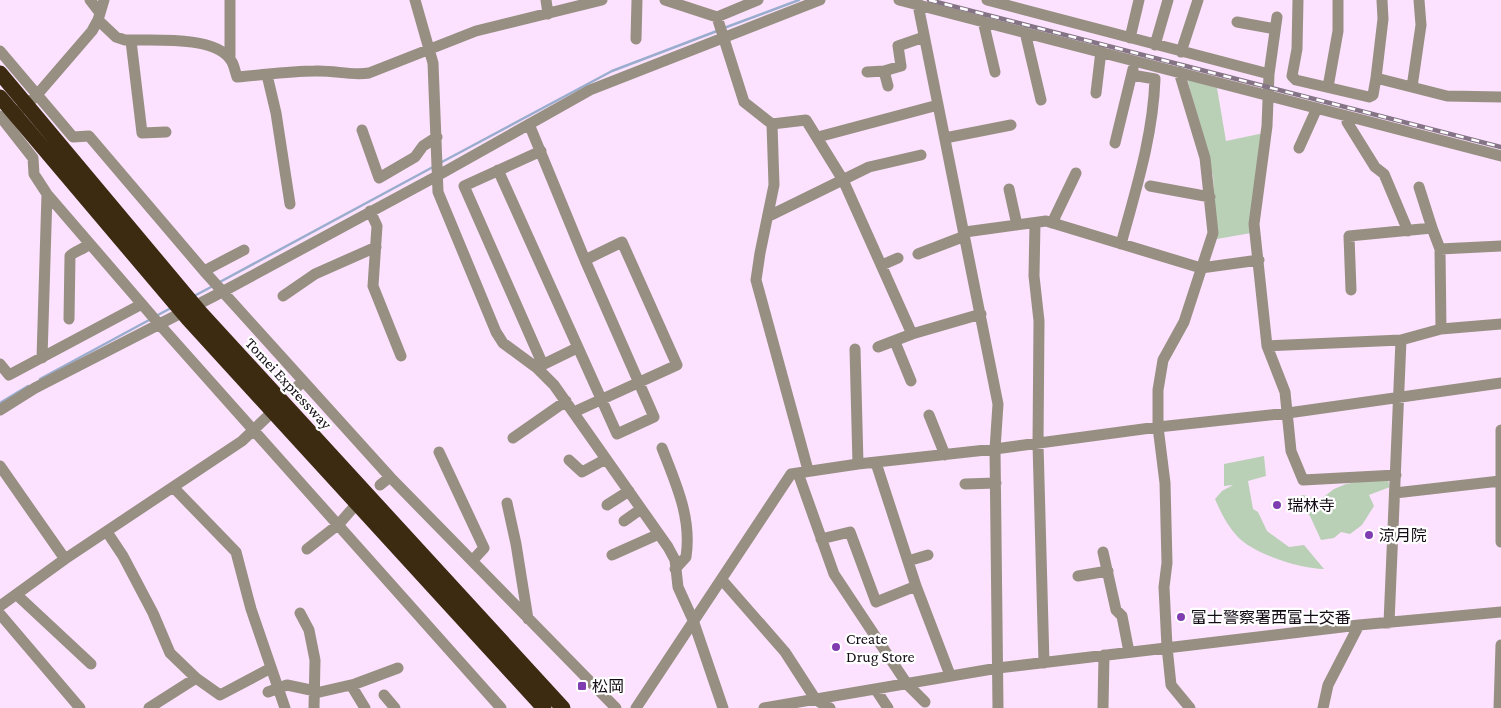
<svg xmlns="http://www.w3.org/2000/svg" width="1501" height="708" font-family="'Crimson Pro','Noto Sans JP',serif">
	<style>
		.green { fill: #b9d0b6 }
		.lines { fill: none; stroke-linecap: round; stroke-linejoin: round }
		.stream { stroke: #9badce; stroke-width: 2.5 }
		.minor { stroke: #988f83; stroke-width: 11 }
		.highway { stroke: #3c2a11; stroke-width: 15 }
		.rail-casing { stroke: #847486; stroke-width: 4.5 }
		.rail { stroke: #fff; stroke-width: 2.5; stroke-dasharray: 8; stroke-linecap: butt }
		.poi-dot { fill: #803db1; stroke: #fff; stroke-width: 2 }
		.labels { text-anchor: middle; stroke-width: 4.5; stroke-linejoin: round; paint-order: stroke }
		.street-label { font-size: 16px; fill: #140c15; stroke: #fff }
		.poi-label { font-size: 16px; fill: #140c15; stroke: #fff; text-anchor: start }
	</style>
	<rect width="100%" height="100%" fill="#fce2fe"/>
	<path class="green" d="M1187,78L1217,88L1226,141L1264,133L1251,233L1217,239L1213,176Z
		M1264,456L1266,476L1248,481L1253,509L1258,512L1267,531L1289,547L1304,545L1324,569C1301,569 1253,554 1237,536C1227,525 1221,513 1215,499L1222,491L1233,485L1224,486V464Z
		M1387,477L1390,487L1369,495L1374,506L1362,525L1350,534L1341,532L1334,538L1321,540L1310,516L1301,507V495L1308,496L1317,502L1334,489L1346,484Z"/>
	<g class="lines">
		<path class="stream" d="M724,28L799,0
			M440,163L612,71L717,31
			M218,283L433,167
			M194,296L213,286
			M156,316L171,308
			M40,379L151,319
			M0,403L28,386"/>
		<path class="minor" d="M90,0L100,13
			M415,0L433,63L438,192L496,332L503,343L537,368L554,385L668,547L675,560L678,587L693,620L723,708
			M546,0L548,14
			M665,0L717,17L758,0
			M899,0L1501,156
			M917,0L998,404L995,449L998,708
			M987,0L1269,74
			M1298,0L1297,49L1292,76L1296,80L1369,97L1373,95L1376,78
			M1382,0L1383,19L1376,78L1447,96L1501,97
			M717,17L744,102L772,124L774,185L760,253L756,280L808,470
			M1277,17L1269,74L1267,126L1254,224L1267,346L1285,392L1291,451L1303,480L1396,475
			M98,20L116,37L125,40C151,41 213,35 230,59C234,63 235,72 237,77C263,75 289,71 315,71C334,70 351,76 369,73L476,31L602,0
			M983,21L995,72
			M1237,22L1275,29
			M1025,32L1041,100
			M1130,38L1139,0
			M636,39L637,0
			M131,41L142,133L166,132
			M1155,45L1168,0
			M0,51L73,137L89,136L204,271L390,477L616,708
			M1181,52L1198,0
			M230,59V0
			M867,72L884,71
			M1179,72L1205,158L1213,233L1184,322L1163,360L1158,390V427L1165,483L1167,563L1164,587L1167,647L1171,685L1190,708
			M267,75L276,113L290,204
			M888,86L884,71L901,66L898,46L924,37
			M1328,87L1338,31V0
			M1412,87L1421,25L1419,0
			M1096,93L1101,51
			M0,116L33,158L34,174L47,194L159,324L501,708
			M1348,117L1347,122L1375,167L1384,174L1408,231
			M9,120L36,96L92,31L98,20L104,0
			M772,124L806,120L843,180L912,334
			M362,130L379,178L415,157L423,146L437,137
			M818,137L938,105
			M945,138L1011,125
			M1115,143L1133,69
			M1299,148L1317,108
			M541,151L464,186L543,365
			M498,170L617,434L654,417L585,260L529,124
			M1150,186L1210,197
			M1419,187L1432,228
			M1009,189L1017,225
			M370,211L377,226L373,286L401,356
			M769,216L869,167L921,155
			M1035,223L1034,276L1039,321L1038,444L1044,663
			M1052,223L1076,173
			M965,232L1046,221L1201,268L1259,260
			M1121,244C1136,189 1153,136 1155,79L1132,75
			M1440,249L1501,246
			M918,254L965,236
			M882,265L898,258
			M204,271L244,250
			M1351,290L1349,236L1432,228L1440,249L1441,329
			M283,296L315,274L376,247
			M69,319L70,256C76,250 83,250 89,244
			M895,342L911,381
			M1267,346L1401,340L1441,329L1501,324
			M878,347L912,334L981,314
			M855,349L858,464
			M42,358L47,194
			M0,364L9,375L142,304
			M538,367L577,348
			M293,391L303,381
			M0,410L35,388L222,292L437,176L590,90L820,0
			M574,412L677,365L622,242L585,260
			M929,415L945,455
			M1501,430V542
			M513,438L566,401
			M662,448C676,484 692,518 686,557L675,569
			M439,452L484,548L472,561
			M569,460L582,472L606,459
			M876,463L916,586L950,675
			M0,466L65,559
			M798,473L834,574L907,684L925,702
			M965,484L996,483
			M380,485L390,477
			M174,488L236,552L251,609L285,708
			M1395,493L1500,481
			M507,503L516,544L528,619
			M607,505L629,491
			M624,521L641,509
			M107,532L123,556L153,613L170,653L196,678
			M821,539L850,532L876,602L916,586
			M307,549L339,524L353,508
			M1103,552L1116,610L1122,616L1129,652
			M612,555L659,534
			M908,561L928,555
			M1078,576L1108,571
			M722,580L785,652L816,700L830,708
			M17,595L91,664
			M0,606L65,559L242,441L268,416
			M300,613L309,630L315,660L314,708
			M0,614L80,708
			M1389,623L1401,340
			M351,685L365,708
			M876,690L888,708
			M268,692L287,685L320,692L355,684L398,668
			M384,695L395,708
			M149,708L196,678L220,695L271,668
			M636,708L791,474L858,464L995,449L1158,427L1288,413L1501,383
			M764,708L998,668L1359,625L1501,612
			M1103,708L1104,655
			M1323,708L1328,685L1359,625
			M1499,708L1501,645"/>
		<path class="highway" d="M0,73L200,312L563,708
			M0,97L188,319L544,708"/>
		<g class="rail-casing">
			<path id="rail" d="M929,0L1501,147"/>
		</g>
		<use href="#rail" class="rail"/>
	</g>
	<g class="poi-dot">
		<circle cx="1277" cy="505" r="5"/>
		<circle cx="1369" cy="535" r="5"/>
		<circle cx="1181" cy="617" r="5"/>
		<circle cx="836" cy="647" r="5"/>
		<rect x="577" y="681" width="10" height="10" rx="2.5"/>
	</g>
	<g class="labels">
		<g class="street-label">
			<text transform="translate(289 383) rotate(47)" y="6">Tomei Expressway</text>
		</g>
		<g class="poi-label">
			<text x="1287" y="511">瑞林寺</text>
			<text x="1379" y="541">涼月院</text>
			<text x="1191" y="623">富士警察署西富士交番</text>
			<text x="846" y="644">Create<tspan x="846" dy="18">Drug Store</tspan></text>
			<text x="592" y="692">松岡</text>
		</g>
	</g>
</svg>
